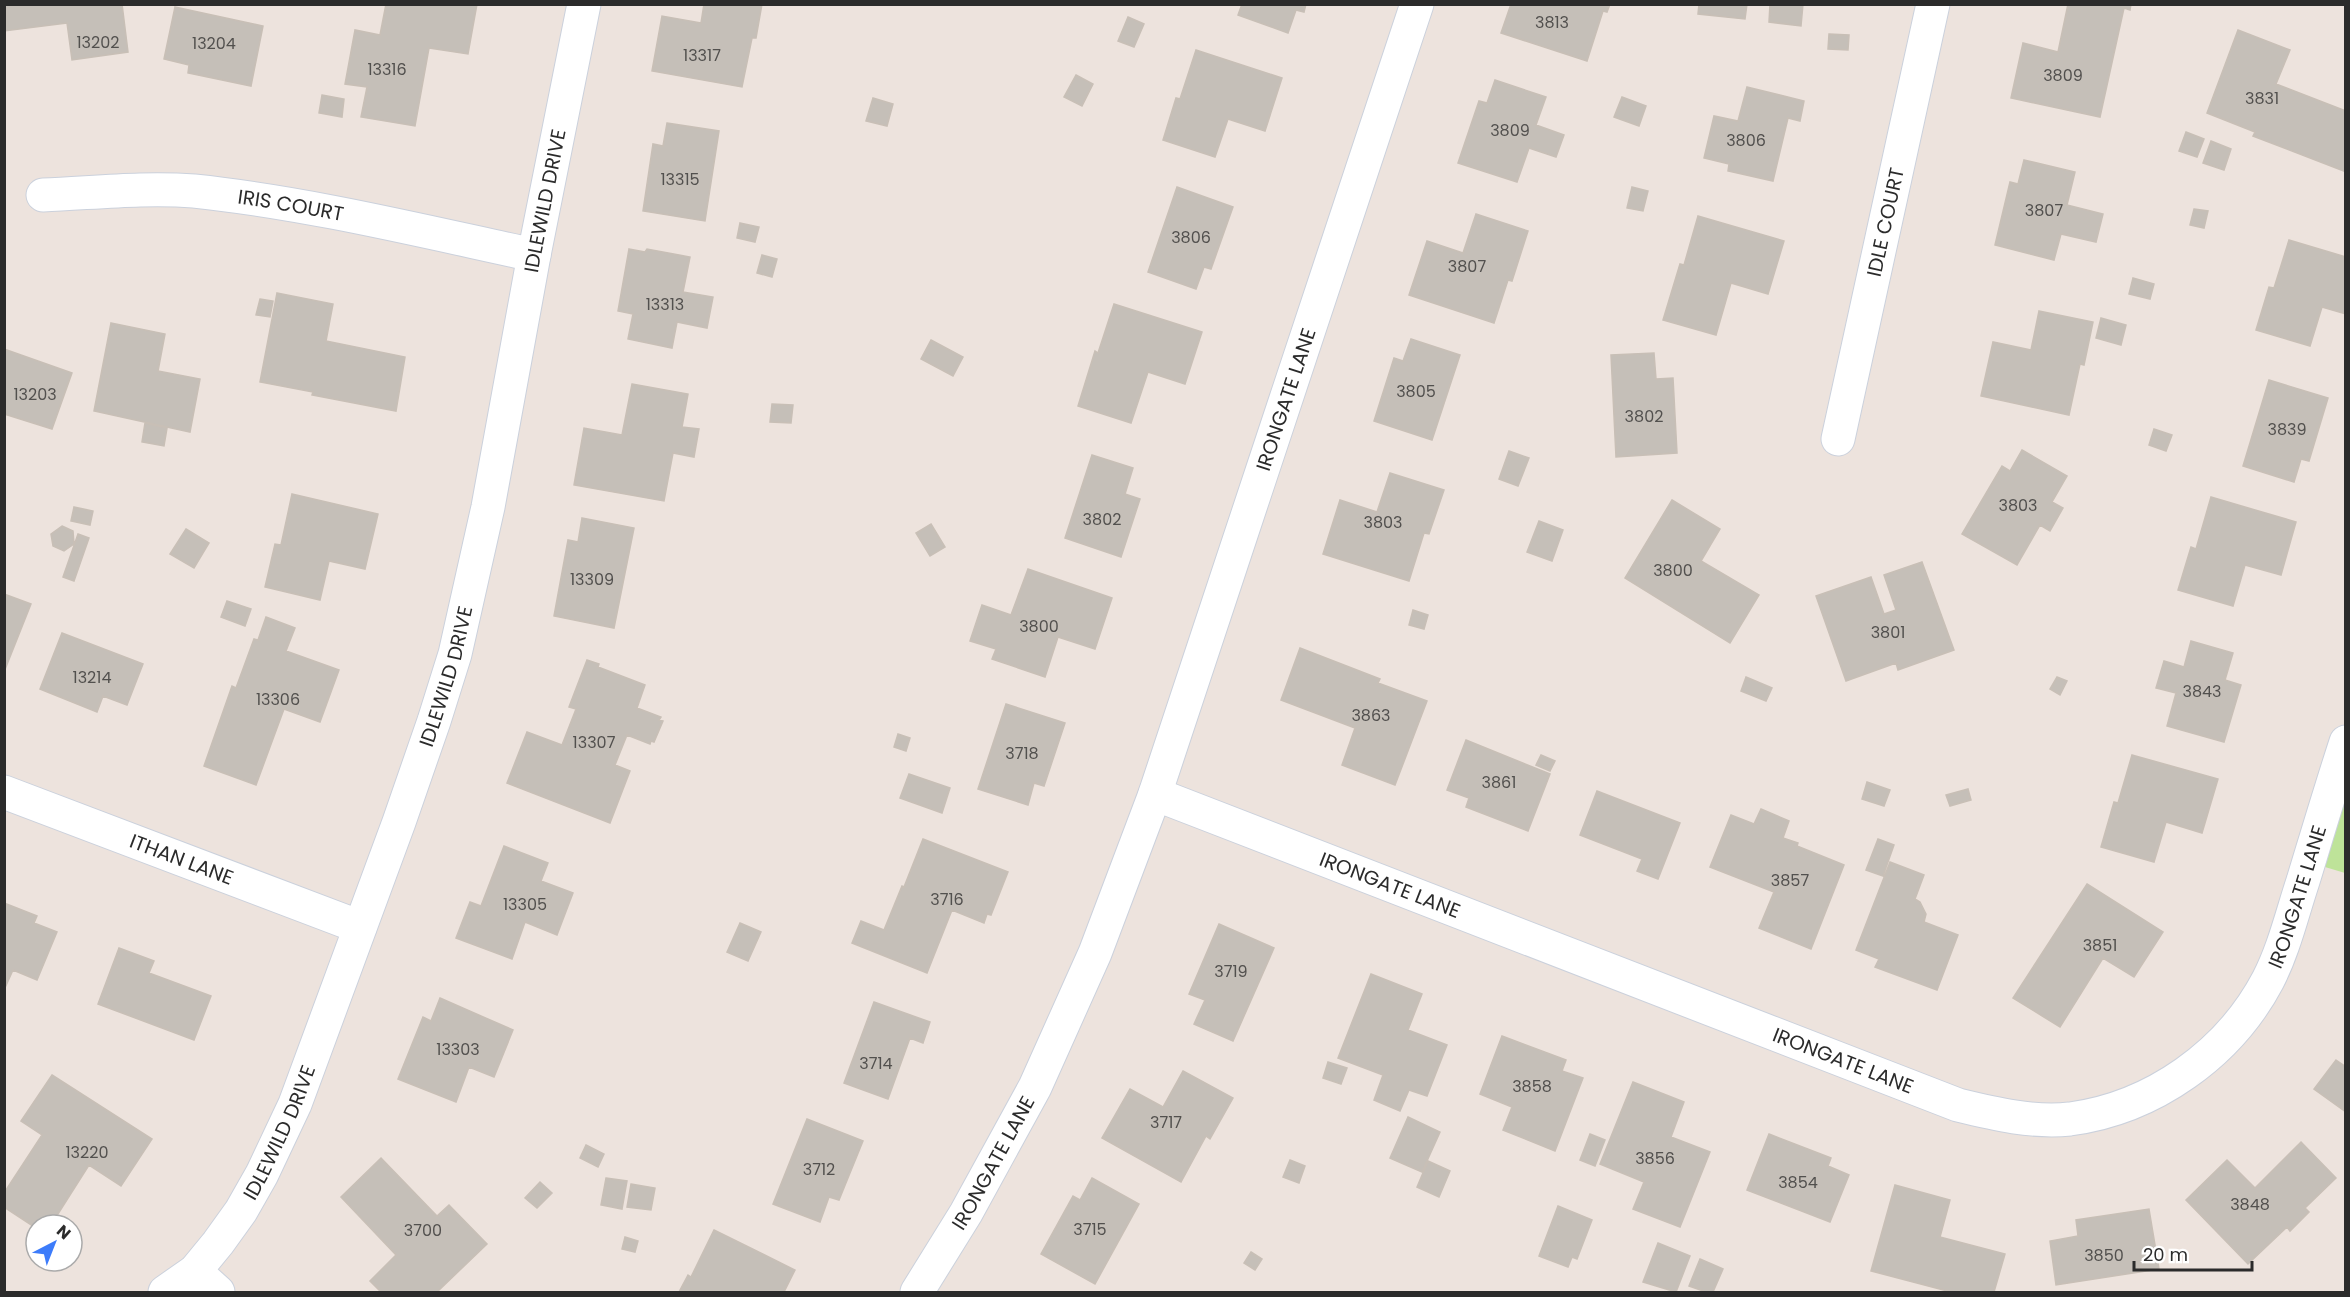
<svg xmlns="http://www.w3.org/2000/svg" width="2350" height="1297" font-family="Poppins,sans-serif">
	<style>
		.green { fill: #bee399 }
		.building { fill: #c5bfb8; stroke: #c8bfb6; stroke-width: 1.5 }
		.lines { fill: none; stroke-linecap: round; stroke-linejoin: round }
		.street-casing { stroke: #cbd1dc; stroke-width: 35 }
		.street { stroke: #fff; stroke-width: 33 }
		.labels { text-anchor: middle; stroke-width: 5; stroke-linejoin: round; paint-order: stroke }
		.number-label { font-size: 16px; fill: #52504e }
		.street-label { font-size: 20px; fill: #2b2b2b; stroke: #fff }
	</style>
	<rect width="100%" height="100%" fill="#ede3dd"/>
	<path class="green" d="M2345,798V873L2325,867Z"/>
	<path class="building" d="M4,4H122L128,52L72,60L67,23L4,31Z
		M386,4H477L468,54L429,48L415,126L361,117L367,87L345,84L355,30L380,35Z
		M704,4H762L756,38H752L742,87L652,71L662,16L701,23Z
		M1242,4H1306L1304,12L1296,10L1288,33L1238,15Z
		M1511,4H1610L1607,12L1603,11L1587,61L1501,33Z
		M1699,4H1747L1745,19L1698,14Z
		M1770,4H1803L1801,26L1769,22Z
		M2068,4H2131L2130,10L2124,8L2100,117L2011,98L2023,43L2058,52Z
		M175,7L263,26L251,86L188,73L189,65L164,59Z
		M1128,17L1144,24L1134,47L1118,41Z
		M2238,30L2290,50L2276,84L2346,111V172L2253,136L2255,132L2207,113Z
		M1829,34L1849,35L1848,50L1828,49Z
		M1196,50L1282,78L1265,131L1228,119L1215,157L1163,140L1176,98L1180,99Z
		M1076,75L1093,84L1082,106L1064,97Z
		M1495,80L1546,97L1536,125L1564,135L1556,157L1529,148L1517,182L1458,163L1479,101L1487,103Z
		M1747,87L1804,101L1800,121L1788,118L1773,181L1728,171L1729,164L1704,158L1714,116L1738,121Z
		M322,95L344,99L342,117L319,113Z
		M1622,97L1646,106L1639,126L1614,117Z
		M873,98L893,104L887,126L866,121Z
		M667,123L719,131L705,221L643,211L653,144L663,146Z
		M2186,132L2204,139L2197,157L2179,151Z
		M2211,141L2231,149L2224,170L2203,163Z
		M2024,160L2075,172L2067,205L2103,214L2096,242L2061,234L2054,260L1995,245L2010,182L2018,184Z
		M1177,187L1233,207L1211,269L1204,267L1196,289L1148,272Z
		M1632,187L1648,191L1643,211L1627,208Z
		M2194,209L2208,211L2204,228L2190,225Z
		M1476,214L1528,231L1512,281L1508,280L1494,323L1409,295L1427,241L1463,253Z
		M1698,216L1784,241L1768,294L1731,283L1716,335L1663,320L1680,264L1684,265Z
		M740,223L759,227L755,242L737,238Z
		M2289,240L2346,257V314L2322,307L2310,346L2256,330L2269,287L2274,288Z
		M629,249L645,252L647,249L690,257L683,292L713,297L707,328L677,322L672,348L628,339L633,314L618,311Z
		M762,255L777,259L772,277L757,273Z
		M2133,278L2154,284L2150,299L2129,294Z
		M277,293L333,304L326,341L405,357L396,411L312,395L313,392L260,382Z
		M260,299L273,301L270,317L256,315Z
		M1114,304L1202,332L1185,384L1148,372L1131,423L1078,406L1095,351L1098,353Z
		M2039,311L2093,322L2084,365L2080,364L2069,415L1981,396L1993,342L2031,350Z
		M2101,318L2126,325L2121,345L2096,338Z
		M111,323L165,334L158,371L200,379L190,432L94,411Z
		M1411,339L1460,355L1432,440L1374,421L1394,358L1403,361Z
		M931,340L963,357L953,376L921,359Z
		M4,349L72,373L52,429L4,414Z
		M1654,353L1656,379L1673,378L1677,453L1616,457L1611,355Z
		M2269,380L2328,398L2309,461L2301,459L2294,482L2243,466Z
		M632,384L688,394L682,427L699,429L694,457L673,453L664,501L574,485L584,428L622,435Z
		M772,404L793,405L791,423L770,422Z
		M145,423L167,428L164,446L142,442Z
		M2154,429L2172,435L2166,451L2149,445Z
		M2022,450L2067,476L2052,502L2063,508L2050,531L2040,525L2017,565L1962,534L2002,466L2010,471Z
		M1509,451L1529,458L1518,486L1499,479Z
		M1092,455L1133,468L1125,494L1140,499L1121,557L1065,538Z
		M1390,473L1444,490L1429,534L1424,533L1409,581L1323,554L1340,500L1377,512Z
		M292,494L378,514L365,569L329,561L320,600L265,587L275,544L281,545Z
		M2211,497L2296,522L2281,575L2245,565L2233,606L2178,590L2191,547L2196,549Z
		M1672,500L1720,529L1701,561L1759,595L1730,643L1625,578Z
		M74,507L93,511L90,525L71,521Z
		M582,518L634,528L614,628L554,616L568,540L578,542Z
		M1539,521L1563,530L1552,561L1527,552Z
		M931,524L945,547L930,556L916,533Z
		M62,526L73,531L74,544L64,551L53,546L51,534Z
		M186,529L209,543L194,568L170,554Z
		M78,534L89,538L74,581L63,577Z
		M1922,562L1954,650L1898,670L1896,663L1846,681L1816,596L1871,577L1884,614L1896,610L1884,575Z
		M1028,569L1112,598L1095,649L1058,637L1045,677L992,659L996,649L970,641L982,605L1011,615Z
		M4,594L31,604L4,672Z
		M227,601L251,609L245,626L221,617Z
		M1413,610L1428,615L1424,629L1409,625Z
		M266,617L295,628L286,651L339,670L320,722L284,709L256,785L204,766L232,686L236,688L254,639L258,640Z
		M62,633L143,664L127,705L103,696L97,712L40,689Z
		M2191,641L2233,653L2225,680L2241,685L2224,742L2167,726L2176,693L2156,688L2164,661L2184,667Z
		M1300,648L1380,679L1378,683L1427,701L1395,785L1342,765L1355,728L1281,700Z
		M587,660L599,664L598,667L645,685L637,708L661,717L659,720L663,721L654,742L651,741L650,744L627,735L615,765L630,771L610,823L507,783L527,732L562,745L576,709L569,707Z
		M1746,677L1772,688L1766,701L1741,691Z
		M2057,677L2067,681L2060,695L2050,689Z
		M1006,704L1065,723L1044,786L1034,783L1028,805L978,789Z
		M898,734L910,738L906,751L894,747Z
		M1466,740L1550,774L1528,831L1466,807L1469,798L1447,790Z
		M1541,755L1555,761L1550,771L1536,765Z
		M2132,755L2218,779L2202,833L2166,822L2154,862L2101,847L2114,802L2118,803Z
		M909,774L950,788L942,813L900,798Z
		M1867,782L1890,790L1884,806L1862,799Z
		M1968,789L1971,800L1950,806L1946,795Z
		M1597,791L1680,823L1658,879L1637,871L1642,859L1580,835Z
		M1761,809L1789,821L1783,838L1798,843L1797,846L1844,865L1811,949L1759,928L1774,892L1710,867L1731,815L1754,824Z
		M923,839L1008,872L991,915L987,914L984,923L952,910L927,973L852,943L861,921L884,930L902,886L904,887Z
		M1878,839L1894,845L1883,876L1866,870Z
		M504,846L548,863L541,881L573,893L557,935L525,922L512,959L456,938L470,902L481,906Z
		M1890,862L1924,875L1915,899L1920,902L1926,914L1924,922L1958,935L1937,990L1875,967L1879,959L1856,950Z
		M2087,884L2163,932L2134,977L2103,958L2060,1027L2013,998Z
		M4,903L37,916L34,923L57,932L37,980L13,970L4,990Z
		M740,923L761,932L748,961L727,952Z
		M1219,924L1274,948L1233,1041L1194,1024L1205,1000L1189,994Z
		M119,948L154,961L149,973L211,996L194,1040L98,1004Z
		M1371,974L1422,994L1408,1030L1447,1045L1427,1096L1409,1090L1400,1111L1374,1100L1383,1075L1338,1058Z
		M440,998L513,1030L494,1077L469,1067L456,1102L398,1079L423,1017L431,1021Z
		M874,1002L930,1022L923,1043L910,1038L888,1099L844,1083Z
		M1502,1036L1566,1060L1562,1071L1583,1078L1555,1151L1503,1130L1512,1107L1480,1094Z
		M2336,1060L2346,1067V1112L2314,1089Z
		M1328,1062L1347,1068L1341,1084L1323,1078Z
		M1183,1071L1233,1098L1210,1139L1206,1136L1181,1182L1102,1138L1130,1089L1163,1107Z
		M52,1075L152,1139L121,1186L89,1165L51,1225H36V1228L4,1207V1193L42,1135L21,1121Z
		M1633,1082L1684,1102L1671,1137L1710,1152L1680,1227L1633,1209L1644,1182L1600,1164Z
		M1408,1117L1440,1132L1422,1172L1390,1158Z
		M807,1119L863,1141L839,1200L829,1197L820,1222L773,1204Z
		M1590,1134L1605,1140L1595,1166L1580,1160Z
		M1769,1134L1831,1158L1828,1166L1849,1175L1830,1222L1747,1190Z
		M2301,1142L2336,1178L2305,1208L2309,1212L2290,1231L2287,1227L2248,1264L2186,1200L2227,1160L2255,1188Z
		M586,1145L604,1154L598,1167L580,1158Z
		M381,1158L437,1216L449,1205L487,1244L437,1292H381L370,1281L396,1255L341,1197Z
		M1290,1160L1305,1166L1299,1183L1283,1177Z
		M1428,1161L1450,1171L1439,1197L1417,1187Z
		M606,1178L627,1181L622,1209L601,1205Z
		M1092,1178L1139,1204L1095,1284L1041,1254L1073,1196L1080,1200Z
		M540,1182L552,1193L537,1208L525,1198Z
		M631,1184L655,1188L651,1210L627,1207Z
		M1895,1185L1950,1200L1940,1237L2005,1254L1994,1292H1951L1871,1271Z
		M1558,1206L1592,1220L1577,1259L1572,1257L1568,1267L1539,1256Z
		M2149,1209L2159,1269L2056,1285L2050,1241L2078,1236L2076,1220Z
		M714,1230L795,1270L784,1292H679L688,1275L691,1277Z
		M625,1237L638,1241L635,1252L622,1249Z
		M1658,1243L1690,1256L1676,1292L1643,1282Z
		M1251,1252L1262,1259L1255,1270L1244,1263Z
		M1700,1259L1723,1269L1713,1292H1706L1689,1286Z"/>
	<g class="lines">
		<g class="street-casing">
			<g id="street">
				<path id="s1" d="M43,195C93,193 144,187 194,191C308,203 422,231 534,255"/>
				<path id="s2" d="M1838,439L1933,4"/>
				<path id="s3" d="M4,792L360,927"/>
				<path id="s4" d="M1155,794L1958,1105C1995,1114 2033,1123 2070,1119C2153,1108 2229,1054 2268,980C2284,949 2292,914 2303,881C2317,835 2331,788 2346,742"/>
				<path d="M195,1271L218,1292"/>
				<path id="s5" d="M165,1292L195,1271L218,1243L241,1211L262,1174L295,1104L399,822L434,721L455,654L488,507L534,255L584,4"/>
				<path id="s6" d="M917,1292L966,1213L1035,1087L1095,953L1155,794L1417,4"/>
			</g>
		</g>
		<use href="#street" class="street"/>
	</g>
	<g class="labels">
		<g class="number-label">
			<text x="1552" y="28">3813</text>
			<text x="98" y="48">13202</text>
			<text x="214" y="49">13204</text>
			<text x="702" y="61">13317</text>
			<text x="387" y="75">13316</text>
			<text x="2063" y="81">3809</text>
			<text x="2262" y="104">3831</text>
			<text x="1510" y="136">3809</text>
			<text x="1746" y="146">3806</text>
			<text x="680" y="185">13315</text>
			<text x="2044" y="216">3807</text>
			<text x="1191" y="243">3806</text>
			<text x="1467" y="272">3807</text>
			<text x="665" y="310">13313</text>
			<text x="1416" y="397">3805</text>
			<text x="35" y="400">13203</text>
			<text x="1644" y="422">3802</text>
			<text x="2287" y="435">3839</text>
			<text x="2018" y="511">3803</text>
			<text x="1102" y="525">3802</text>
			<text x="1383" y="528">3803</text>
			<text x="1673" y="576">3800</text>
			<text x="592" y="585">13309</text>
			<text x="1039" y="632">3800</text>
			<text x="1888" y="638">3801</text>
			<text x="92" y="683">13214</text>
			<text x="2202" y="697">3843</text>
			<text x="278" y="705">13306</text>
			<text x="1371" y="721">3863</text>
			<text x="594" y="748">13307</text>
			<text x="1022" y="759">3718</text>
			<text x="1499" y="788">3861</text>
			<text x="1790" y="886">3857</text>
			<text x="947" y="905">3716</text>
			<text x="525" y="910">13305</text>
			<text x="2100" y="951">3851</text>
			<text x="1231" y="977">3719</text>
			<text x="458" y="1055">13303</text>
			<text x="876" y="1069">3714</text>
			<text x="1532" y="1092">3858</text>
			<text x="1166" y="1128">3717</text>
			<text x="87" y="1158">13220</text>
			<text x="1655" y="1164">3856</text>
			<text x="819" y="1175">3712</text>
			<text x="1798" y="1188">3854</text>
			<text x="2250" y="1210">3848</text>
			<text x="1090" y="1235">3715</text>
			<text x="423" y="1236">3700</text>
			<text x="2104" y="1261">3850</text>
		</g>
		<g class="street-label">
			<text dy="7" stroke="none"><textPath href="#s5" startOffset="1172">IDLEWILD DRIVE</textPath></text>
			<text dy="7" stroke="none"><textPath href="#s1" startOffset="249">IRIS COURT</textPath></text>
			<text dy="7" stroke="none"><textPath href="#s2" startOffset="222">IDLE COURT</textPath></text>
			<text dy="7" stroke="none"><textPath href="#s6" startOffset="969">IRONGATE LANE</textPath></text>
			<text dy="7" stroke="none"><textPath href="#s5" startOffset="686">IDLEWILD DRIVE</textPath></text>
			<text dy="7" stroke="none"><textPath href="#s3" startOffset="190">ITHAN LANE</textPath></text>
			<text dy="7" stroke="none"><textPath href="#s4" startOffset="252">IRONGATE LANE</textPath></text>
			<text dy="7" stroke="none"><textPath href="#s4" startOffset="1314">IRONGATE LANE</textPath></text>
			<text dy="7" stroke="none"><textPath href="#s4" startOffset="738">IRONGATE LANE</textPath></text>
			<text dy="7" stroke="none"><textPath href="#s5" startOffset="200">IDLEWILD DRIVE</textPath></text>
			<text dy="7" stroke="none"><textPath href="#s6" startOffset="150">IRONGATE LANE</textPath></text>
		</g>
	</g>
	<rect width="2350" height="1297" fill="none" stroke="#2b2b2b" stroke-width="12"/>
	<g transform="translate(54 1243) rotate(42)"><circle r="28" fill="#ffffff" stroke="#aaaaaa" stroke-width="1.5"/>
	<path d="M0-4.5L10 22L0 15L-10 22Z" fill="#3d7cfa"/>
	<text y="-9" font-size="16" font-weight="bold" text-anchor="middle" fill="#2b2b2b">N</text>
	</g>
	<path d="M2134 1261v9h118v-9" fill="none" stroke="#2b2b2b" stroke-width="3"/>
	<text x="2143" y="1261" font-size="18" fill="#2b2b2b" stroke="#ffffff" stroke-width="4.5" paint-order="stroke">20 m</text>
</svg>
